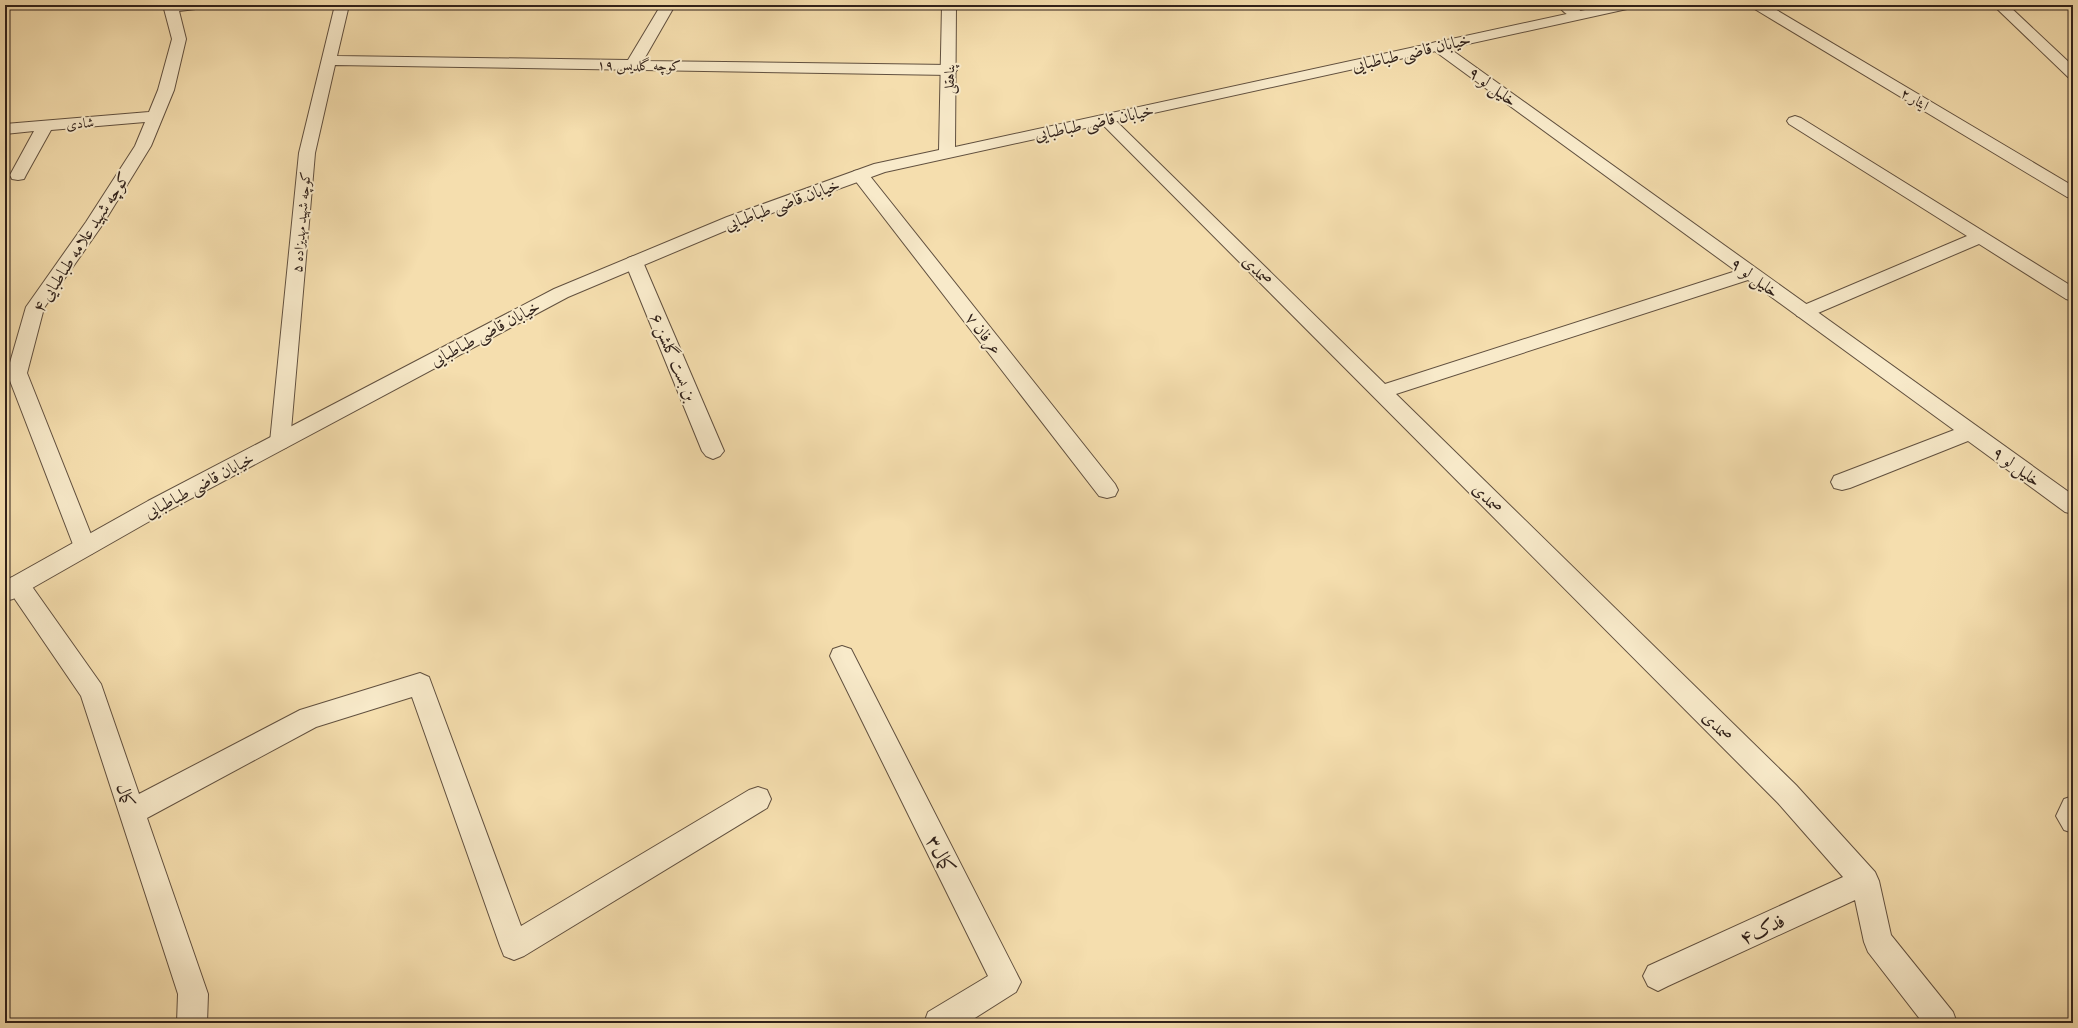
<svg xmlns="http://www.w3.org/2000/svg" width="2078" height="1028" font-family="'IM FELL Double Pica',Amiri,serif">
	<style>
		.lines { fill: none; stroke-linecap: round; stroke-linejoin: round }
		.service-casing { stroke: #61503f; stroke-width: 2 }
		.minor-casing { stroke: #61503f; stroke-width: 2 }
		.tertiary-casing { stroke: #61503f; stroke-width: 2 }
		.service { fill: #f8eaca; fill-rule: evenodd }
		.minor { fill: #f8eaca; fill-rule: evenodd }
		.tertiary { fill: #f8eaca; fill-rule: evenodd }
		.labels { text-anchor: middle; stroke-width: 4; stroke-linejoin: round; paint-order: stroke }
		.far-street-label { font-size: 14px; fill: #30211a; stroke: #f8eaca }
		.street-label { font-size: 17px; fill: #30211a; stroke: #f8eaca }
		.near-street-label { font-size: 20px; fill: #30211a; stroke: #f8eaca }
	</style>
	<rect width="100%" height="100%" fill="#f5deae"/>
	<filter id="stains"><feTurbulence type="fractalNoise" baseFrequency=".005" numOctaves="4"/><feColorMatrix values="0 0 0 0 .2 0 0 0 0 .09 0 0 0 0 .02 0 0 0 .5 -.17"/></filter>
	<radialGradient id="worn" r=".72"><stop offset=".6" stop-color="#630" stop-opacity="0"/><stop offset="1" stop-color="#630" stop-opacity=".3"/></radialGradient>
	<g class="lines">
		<g class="service-casing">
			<path id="service" d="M1795,116L1801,118L2073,287V301L2066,299L1979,244L1811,316L1804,318L1797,316L1795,312L1797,308L1967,236L1789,124L1787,121L1789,118Z"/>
		</g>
		<g class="minor-casing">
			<path id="minor" d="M163,5H206L204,8L179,11L186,39L174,90L151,146L103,224L44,308L27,373L96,547L93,553L85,556L77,553L74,547L7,373L26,307L86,222L135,146L145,122L51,130L26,175L24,179L18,180L12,179L10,175L34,131L5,134V124L149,112L158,90L172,39Z
				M335,5H349L337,56L628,60L661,5H673L674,7L643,61L949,65L954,67L957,70L954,73L949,75L335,65L315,153L290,442L287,447L280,450L273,447L270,442L299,153Z
				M1558,5H1574L1585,15L1583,18C1573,20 1563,13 1558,5Z
				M1751,5H1768L2073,186V198L2067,197L1753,8Z
				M1993,5H2008L2073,66V79L2068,77Z
				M1437,42L1442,43L2073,495V514L2065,512L1968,441L1850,488L1842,490L1834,488L1831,482L1834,476L1954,430L1748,280L1396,394L1796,785L1875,872L1879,881L1891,935L1953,1012L1957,1023H1923L1868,952L1864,942L1855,900L1668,986L1658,991L1648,986L1643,976L1648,966L1843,877L1778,803L1098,120L1100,117H1112L1385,384L1736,271L1432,49L1430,46L1432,43Z
				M860,170L866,171L1115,484L1118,490L1115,496L1107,498L1099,496L854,179L852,175L854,171Z
				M634,256L640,258L643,262L724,451L720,456L713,459L706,456L702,451L625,262L628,258Z
				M18,576L26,578L101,684L139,794L300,710L420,673L429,677L521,926L749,790L758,787L767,790L771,799L767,808L524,956L514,960L504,956L500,946L412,697L316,727L147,818L208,994L207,1023H177L178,994L81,696L10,592L6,585L10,578Z
				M842,646L851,649L1021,982L1016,992L967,1023H924L928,1012L988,976L830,656L833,649Z
				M2073,796V833L2064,830L2056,816L2064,799Z"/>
		</g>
		<g class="tertiary-casing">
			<path id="tertiary" d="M942,5H956L955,147L1608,5H1634L1632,8L1627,9L885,172L739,225L568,297L164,513L13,599L5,601V581L148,501L554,289L727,217L874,164L939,150Z"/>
		</g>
		<use href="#service" class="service"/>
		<use href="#minor" class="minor"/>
		<use href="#tertiary" class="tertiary"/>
	</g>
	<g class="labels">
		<g class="far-street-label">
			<text transform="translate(639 65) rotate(1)" y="5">کوچه گلدیس ۱۹</text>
			<text transform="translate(949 79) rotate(-89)" y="5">پناهقلی</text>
			<text transform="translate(1915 99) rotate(31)" y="5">ایثار ۲</text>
			<text transform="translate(80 123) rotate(-5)" y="5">شادی</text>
			<text transform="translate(301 222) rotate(-85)" y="5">کوچه شهید مهدیزاده ۵</text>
		</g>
		<g class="street-label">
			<text transform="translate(1411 52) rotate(-13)" y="6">خیابان قاضی طباطبایی</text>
			<text transform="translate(1493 86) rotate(36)" y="6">خلیل لو ۹</text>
			<text transform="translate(1094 122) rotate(-12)" y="6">خیابان قاضی طباطبایی</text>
			<text transform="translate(782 204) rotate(-20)" y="6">خیابان قاضی طباطبایی</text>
			<text transform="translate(81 242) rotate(-57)" y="6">کوچه شهید علامه طباطبایی ۴</text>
			<text transform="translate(1258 270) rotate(45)" y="6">صمدی</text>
			<text transform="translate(1755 277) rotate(36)" y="6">خلیل لو ۹</text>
			<text transform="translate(485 333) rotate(-28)" y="6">خیابان قاضی طباطبایی</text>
			<text transform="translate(984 333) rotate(52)" y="6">عرفان ۷</text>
			<text transform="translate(674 357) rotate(67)" y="6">بن بست گلشن ۶</text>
			<text transform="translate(2017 466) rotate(36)" y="6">خلیل لو ۹</text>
			<text transform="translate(199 485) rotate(-28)" y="6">خیابان قاضی طباطبایی</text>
			<text transform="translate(1488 498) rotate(45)" y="6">صمدی</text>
			<text transform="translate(1718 726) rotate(45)" y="6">صمدی</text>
			<text transform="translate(126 795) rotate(71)" y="6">کمال</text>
		</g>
		<g class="near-street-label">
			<text transform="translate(941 854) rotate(63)" y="7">کمال۳</text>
			<text transform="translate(1762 929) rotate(-25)" y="7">فدک۴</text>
		</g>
	</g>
	<rect width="2078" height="1028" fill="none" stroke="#f5deae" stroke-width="20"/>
	<rect x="6" y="6" width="2066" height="1016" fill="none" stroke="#30211a" stroke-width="2"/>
	<rect x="10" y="10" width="2058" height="1008" fill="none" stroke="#30211a"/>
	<rect width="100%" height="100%" filter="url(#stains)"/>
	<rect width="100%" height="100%" fill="url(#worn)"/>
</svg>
